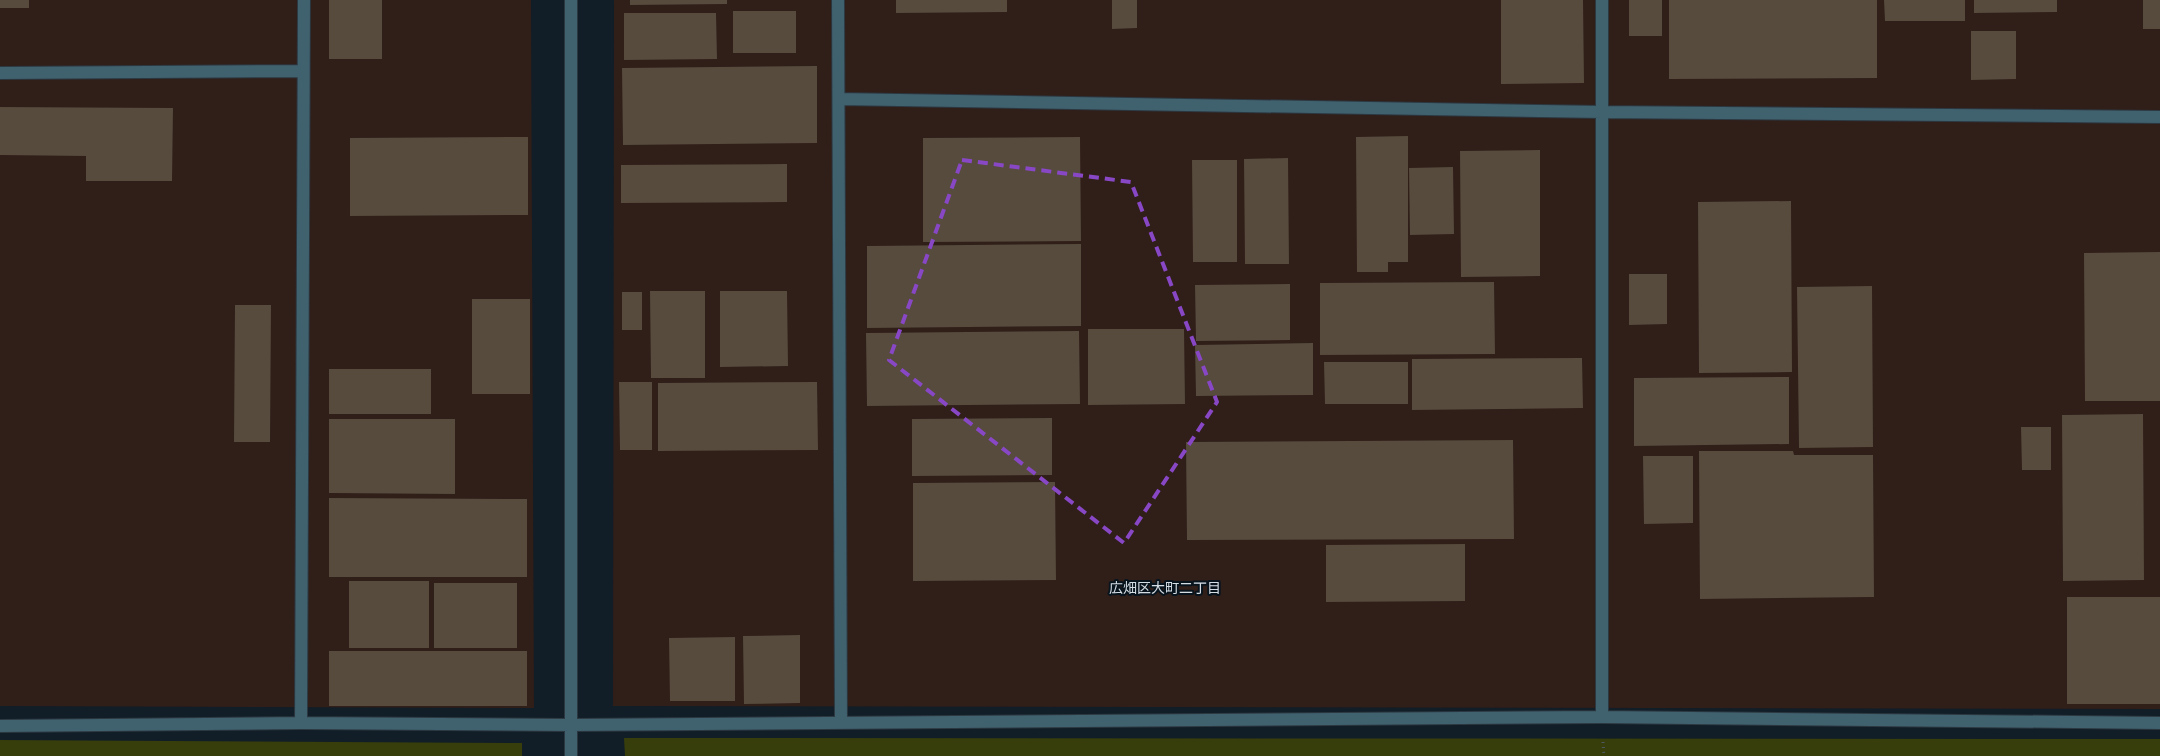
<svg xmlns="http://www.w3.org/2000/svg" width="2160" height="756" font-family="'IBM Plex Serif','Noto Sans JP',serif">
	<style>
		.industrial { fill: #301e19 }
		.green { fill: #373e0c }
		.building { fill: #564b3d }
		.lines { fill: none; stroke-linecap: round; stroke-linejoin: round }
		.minor-casing { stroke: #2c3841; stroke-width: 14 }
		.path { stroke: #4e5962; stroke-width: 3; stroke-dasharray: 1 4; stroke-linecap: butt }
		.minor { stroke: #40616e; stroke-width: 12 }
		.marked { fill: none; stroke: #8847c5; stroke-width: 4; stroke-dasharray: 10 6; stroke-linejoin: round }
		.labels { text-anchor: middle; stroke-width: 4; stroke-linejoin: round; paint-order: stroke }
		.neighbourhood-label { font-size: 14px; fill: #d5dde4; stroke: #08141d }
	</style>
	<rect width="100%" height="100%" fill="#111d27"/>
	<path class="industrial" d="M0,0H531L534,708L0,706Z
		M614,0H2160V709L613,706Z"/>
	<path class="green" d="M624,738L2160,739V756H625Z
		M0,740L522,743V756H0Z"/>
	<path class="building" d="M0,0H29V8H0Z
		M329,0H382V59H329Z
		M630,0H727V4L630,5Z
		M896,0H1007V12L896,13Z
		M1112,0H1137V28L1112,29Z
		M1501,0H1583L1584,83L1501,84Z
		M1629,0H1662V36H1629Z
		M1669,0H1877V78L1669,79Z
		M1884,0H1965V21H1885Z
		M1974,0H2057V12L1974,13Z
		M2143,0H2160V29H2143Z
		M733,11H796V53H733Z
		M624,13H716L717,59L624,60Z
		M1971,31H2016V79L1971,80Z
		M817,66V143L623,145L622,68Z
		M0,107L173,108L172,181H86V156L0,155Z
		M1408,136V262H1388V272H1357L1356,137Z
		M528,137V215L350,216V138Z
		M1080,137L1081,241L923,242V138Z
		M1540,150V276L1461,277L1460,151Z
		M1288,158L1289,264H1245L1244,159Z
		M1192,160H1237V262H1193Z
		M787,164V202L621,203V165Z
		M1453,167L1454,234L1410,235L1409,168Z
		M1791,201L1792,372L1699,373L1698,202Z
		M1081,244V326L867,328V246Z
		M2160,252V401H2085L2084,253Z
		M1629,274H1667V324L1629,325Z
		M1494,282L1495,354L1320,355V283Z
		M1290,284V340L1196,341L1195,285Z
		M1872,286L1873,447L1799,448L1797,287Z
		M650,291H705V378H651Z
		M720,291H787L788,366L720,367Z
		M622,292H642V330H622Z
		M472,299H530V394H472Z
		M235,305H271L270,442H234Z
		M1088,329H1184L1185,404L1088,405Z
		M1079,331L1080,404L867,406L866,333Z
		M1313,343V395L1196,396L1195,345Z
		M1582,358L1583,408L1412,410V359Z
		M1324,362H1408V404H1325Z
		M329,369H431V414H329Z
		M1789,377V444L1634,446V378Z
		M619,382H652V450H620Z
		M817,382L818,450L658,451V383Z
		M2143,414L2144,580L2063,581L2062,415Z
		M1052,418V475L912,476V419Z
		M329,419H455V494L329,493Z
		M2021,427H2051V470H2022Z
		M1513,440L1514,539L1187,540L1186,442Z
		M1699,451H1793L1794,455H1873L1874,597L1700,599Z
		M1643,456H1693V523L1644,524Z
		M1055,482L1056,580L913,581V483Z
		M329,498L527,499V577H329Z
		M1465,544V601L1326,602V545Z
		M349,581H429V648H349Z
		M434,583H517V648H434Z
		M2067,597H2160V704H2067Z
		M800,635V703L744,704L743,636Z
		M735,637V701H670L669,638Z
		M329,651H527V706H329Z"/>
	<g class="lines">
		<g class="minor-casing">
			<path id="minor" d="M571,0V756
				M838,0L841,721
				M1602,0V717
				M0,73L303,71
				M839,99L1602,112L2160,117
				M301,723L304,0
				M0,726L301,723L571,725L1602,717L2160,723"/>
		</g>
		<path class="path" d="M1603,742L1604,756"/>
		<use href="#minor" class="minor"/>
	</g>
	<path class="marked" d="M962,160L1131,182L1217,402L1124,543L889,360Z"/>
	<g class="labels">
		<g class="neighbourhood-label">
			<text x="1165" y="593">広畑区大町二丁目</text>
		</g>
	</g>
</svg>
